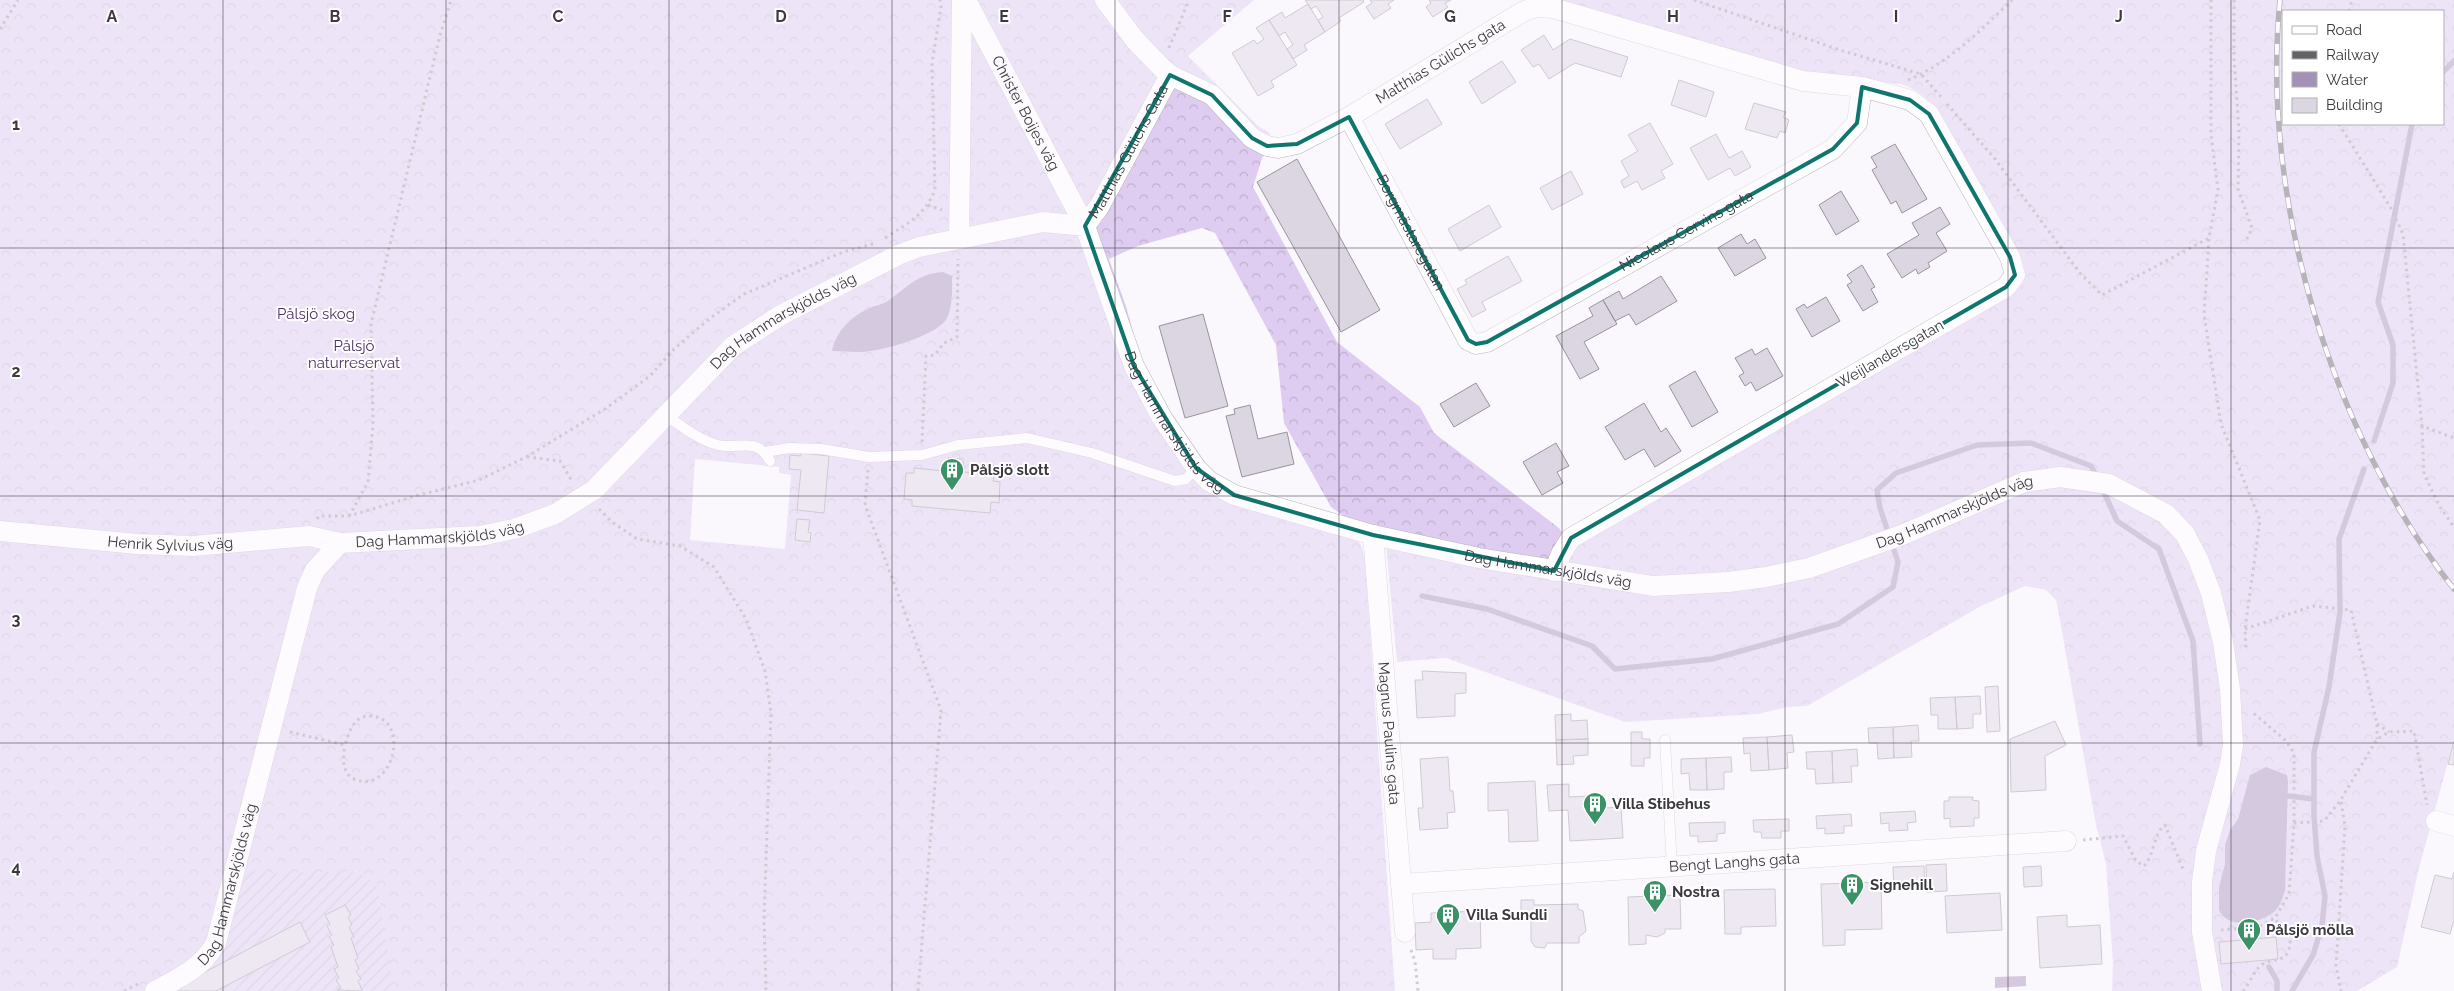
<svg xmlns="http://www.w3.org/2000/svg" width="2454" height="991" font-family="Raleway,sans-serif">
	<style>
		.forest { fill: url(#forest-crowns); fill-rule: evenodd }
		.garden { fill: url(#garden-furrows) }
		.water { fill: #a491b8 }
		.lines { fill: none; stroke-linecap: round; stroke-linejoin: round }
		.stream { stroke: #a491b8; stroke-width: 5.5 }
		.building { fill: #dcd6e3; stroke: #98939e }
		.lane-casing { stroke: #b8b3be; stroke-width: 11 }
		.street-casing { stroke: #b8b3be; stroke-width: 21 }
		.path { stroke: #99969b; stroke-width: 3; stroke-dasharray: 2.5 4; stroke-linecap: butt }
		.lane { stroke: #fff; stroke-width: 10 }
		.street { stroke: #fff; stroke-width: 20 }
		.rail-casing { stroke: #646267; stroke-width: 5.5 }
		.rail { stroke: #fff; stroke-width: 4; stroke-dasharray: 11; stroke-linecap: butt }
		.marked { fill: none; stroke: #0f766e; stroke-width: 4; stroke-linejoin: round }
		.grid { fill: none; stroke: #3b393e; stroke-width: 1; stroke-opacity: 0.55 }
		.labels { text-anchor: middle; stroke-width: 4; stroke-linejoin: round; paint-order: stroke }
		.street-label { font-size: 15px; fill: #3b393e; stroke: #fff }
		.park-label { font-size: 15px; fill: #4d3265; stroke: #fff }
		.poi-label { font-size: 15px; font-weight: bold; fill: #3b393e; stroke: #fff; text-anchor: start }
		.grid-label { font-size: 16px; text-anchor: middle; font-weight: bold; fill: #3b393e; stroke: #fff; stroke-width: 4; stroke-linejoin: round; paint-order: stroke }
	</style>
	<defs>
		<pattern id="forest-crowns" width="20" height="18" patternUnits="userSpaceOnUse" patternTransform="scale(1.25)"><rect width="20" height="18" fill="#deccf1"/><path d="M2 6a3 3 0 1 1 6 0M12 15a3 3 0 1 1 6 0" fill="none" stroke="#bfb0d0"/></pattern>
		<pattern id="garden-furrows" width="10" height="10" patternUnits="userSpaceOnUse" patternTransform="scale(1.25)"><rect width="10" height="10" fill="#deccf1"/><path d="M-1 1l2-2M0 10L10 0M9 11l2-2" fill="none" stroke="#bfb0d0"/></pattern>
	</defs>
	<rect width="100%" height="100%" fill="#fbf8fd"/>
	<path class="forest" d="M0,0H1254L1188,56L1258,126L1270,133L1253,187L1337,342L1420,407L1434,433L1559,528L1563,535L2013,293C2024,284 2026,278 2023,264L1933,107C1925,95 1915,89 1901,84L1804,74L1553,0H2454V740L2418,872L2397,967L2357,991H2112L2113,964L2106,864L2095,820L2058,609L2056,600L2046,590L2025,586L1981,606L1807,706L1787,707L1758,714L1625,722L1446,658L1397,662L1386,546L1331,507L1284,423L1276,345L1215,233L1202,228L1138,246L1109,259L1126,306L1145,376L1218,481L1354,536L1361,545L1365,558L1395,991H377L356,871L250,879L230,960L169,991H0ZM2283,11H2443V124H2283ZM695,459L779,467V473L791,475L785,549L690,540Z"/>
	<path class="garden" d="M241,869L272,873L353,871C365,875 372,879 378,891L394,991H169L193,979Z"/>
	<path class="water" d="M943,272L952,276C952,289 953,306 947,318C938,335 890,348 871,351C859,353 845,351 832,351C836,332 850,317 868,309C875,305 883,305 889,300C909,286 917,274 943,272Z
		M2266,767L2287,775L2288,782L2285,891C2282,899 2279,910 2271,914C2256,924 2228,929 2219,910V887L2225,864V845L2230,830L2238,819L2250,775Z
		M2026,976V986L1995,988V977Z"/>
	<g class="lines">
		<path class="stream" d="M2443,72L2454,61
			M2374,441L2393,383V345L2378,302L2412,124
			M2102,488L2117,521L2159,549L2193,641L2200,744
			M1422,596L1487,609L1592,646L1615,669L1712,659L1838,624L1893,587L1898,562L1880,508L1877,490L1896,473L1977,445L2031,443L2091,466L2097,477
			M2288,796L2314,799
			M2269,967L2277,981V991
			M2292,991L2313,955L2322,926L2325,896L2317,856L2314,816V752L2329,687L2340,612L2339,539L2364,469"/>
	</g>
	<path class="building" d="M1305,0H1363L1364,2L1339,18L1341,21L1325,32L1318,20L1323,17L1316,6L1311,9Z
		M1370,0H1394L1388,4L1391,8L1374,19L1366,7L1372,3Z
		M1429,0H1451L1445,3L1448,7L1433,17L1426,7L1431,3Z
		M1308,4L1325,32L1304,45L1307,50L1293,59L1287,49L1293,45L1285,32L1279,36L1269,20L1282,12L1285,18Z
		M1269,20L1297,65L1271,81L1274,87L1258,96L1232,53L1254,40L1257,44L1264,39L1256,28Z
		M1544,35L1553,50L1570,39L1628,57L1621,77L1575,63L1549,79L1539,64L1533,67L1521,50Z
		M1502,61L1516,82L1482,104L1469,82Z
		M1679,80L1714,92L1706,117L1671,105Z
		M1427,99L1442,124L1400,149L1385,124Z
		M1754,103L1786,112L1783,117L1789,120L1785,133L1780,131L1777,138L1745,129Z
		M1650,123L1673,164L1661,171L1665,178L1642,190L1637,181L1624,188L1621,181L1629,176L1621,161L1638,151L1628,135Z
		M1716,134L1729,158L1742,151L1751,167L1735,176L1730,168L1708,180L1690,148Z
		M1895,144L1927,199L1902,213L1896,201L1891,204L1872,170L1877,167L1871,157Z
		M1297,159L1380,310L1341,332L1257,182Z
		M1571,171L1583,194L1552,210L1540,188Z
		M1841,191L1859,221L1836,235L1819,205Z
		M1489,205L1501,227L1460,251L1448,229Z
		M1940,207L1950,224L1936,233L1947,251L1928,263L1930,267L1918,274L1916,269L1902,278L1887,254L1919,235L1912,223Z
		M1741,234L1747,244L1755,239L1766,258L1735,276L1718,248Z
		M1508,256L1522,281L1482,302L1486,310L1472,317L1457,289L1467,284L1465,280Z
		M1862,265L1875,287L1871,289L1878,302L1863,311L1847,285L1852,282L1847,275Z
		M1661,276L1677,301L1636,325L1629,314L1615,321L1603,300L1619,291L1623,299Z
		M1826,297L1840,321L1812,337L1796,309L1804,304L1807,308Z
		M1603,300L1617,324L1584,342L1599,369L1580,379L1556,336L1593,316L1589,308Z
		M1203,314L1228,406L1185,418L1159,326Z
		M1767,348L1783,376L1756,391L1751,382L1745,386L1739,376L1744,373L1735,358L1752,349L1755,355Z
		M1695,371L1718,412L1692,427L1669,386Z
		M1476,383L1490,406L1454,427L1440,404Z
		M1644,403L1661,432L1666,428L1681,451L1655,467L1644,449L1625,460L1605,427Z
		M1250,405L1258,439L1287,432L1294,464L1242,477L1226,416L1235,414L1234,409Z
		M1556,443L1569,466L1557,472L1563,483L1542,495L1523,462Z
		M801,453L829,456L824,513L797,510L801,470L789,469L790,455L801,456Z
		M948,458L963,459L964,472L994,475L993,481L1000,482L999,503L991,502L990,513L912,506V500L904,499L906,473H914V468L944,471L945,462L948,463Z
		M797,519L810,520L808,532L811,533L810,542L795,540Z
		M1422,671L1466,673V693L1455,694V716L1417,718L1415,680H1423Z
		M1998,686L2000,731L1987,732L1985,687Z
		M1980,696L1981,714H1973V728L1957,729L1955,697Z
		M1955,697L1957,729H1938V715H1931L1930,698Z
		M1571,714V721L1587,720L1588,739L1556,740L1555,715Z
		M2055,721L2066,745L2045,756L2046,790L2011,792L2010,739Z
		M1918,725L1919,741H1911L1912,757L1894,758L1893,727Z
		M1893,727L1894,758L1878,759L1877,743H1869L1868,728Z
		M1631,732H1642V739H1650V758H1644V766H1631Z
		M1792,735L1794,752L1787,753L1788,768L1769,770L1767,737Z
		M1767,737L1769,770L1751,771L1750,753L1744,754L1743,738Z
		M1588,739V755L1573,756L1574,764L1557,765L1556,740Z
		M2454,741V765L2448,764Z
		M1857,749L1858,766H1851L1852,782L1833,783L1832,751Z
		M1832,751L1833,783L1816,784L1815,769H1807L1806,752Z
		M1448,757L1450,791H1453L1455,812L1447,813L1448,828L1420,830L1418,808H1423L1420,759Z
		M1731,757L1732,772H1724V789L1707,790L1706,758Z
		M1706,758L1707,790H1690L1689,773L1681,774V759Z
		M1535,781L1538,841L1509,842L1508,810L1488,811V783Z
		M1569,784V797L1589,796L1590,809L1621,807L1623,838L1570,841L1568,810L1549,811L1547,785Z
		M1949,797H1973L1972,800L1979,801V818H1974V826L1950,827V818L1944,819V801H1949Z
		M1915,811L1916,822L1907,823L1908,830L1889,831V823L1881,824L1880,813Z
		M1851,814L1852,826H1844V833L1825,834V828L1817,829L1816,816Z
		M1789,819V831H1781V838H1762L1761,832H1754L1753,820Z
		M1725,822V833L1717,834V841L1698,842V836H1690L1689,823Z
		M1946,864L1947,891L1927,892L1926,865Z
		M1924,866L1925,889L1894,890L1893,867Z
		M2041,866L2042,886L2024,887L2023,867Z
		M2454,872V920L2450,934L2421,927L2435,875L2452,879Z
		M1881,882L1882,929L1845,930V945L1823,946L1821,884Z
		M1775,889L1776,926L1741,927V934H1725L1724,890Z
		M2000,893L2002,930L1947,933L1945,896Z
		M1680,895L1681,929H1665V933L1657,937L1646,935V944L1629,945L1628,897Z
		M1521,900H1534V905L1578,904V909L1583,911L1586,931L1579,937V943H1547L1545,948L1535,947L1531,941V919H1521Z
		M345,905L351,915L348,917L352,925L349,927L354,937L351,938L358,958L355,960L359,969L356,971L361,979L358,981L362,990L360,991L337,990L341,988L336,980L339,978L334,969L338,967L331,947L334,945L329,937L332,935L327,926L330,924L325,915Z
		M1480,911L1481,948L1456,949V959H1433V949L1416,950L1415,923L1431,922V913Z
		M2067,915V927L2100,925L2102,964L2040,968L2037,917Z
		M300,922L310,942L216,991H169Z
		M2276,937L2278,959L2221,964L2219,942Z"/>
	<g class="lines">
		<g class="lane-casing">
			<path id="lane" d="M667,416C683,427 699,440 718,445C739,450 757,436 770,461
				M765,452L789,448L821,449L869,457L922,455L958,445L1027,438L1092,453L1175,481L1186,479L1196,468
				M1665,740L1672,867"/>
		</g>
		<g class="street-casing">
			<g id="street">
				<path id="s1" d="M966,0L1085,226L1099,207L1170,75"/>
				<path id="s2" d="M1105,0L1135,40L1161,67L1170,75L1212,95L1252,138L1267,146L1278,148L1297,144L1349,117L1524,11L1537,7L1553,8L1803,81L1862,87L1910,100L1929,114L2010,257L2015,275L2006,287L1571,538L1561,554L1554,571"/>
				<path id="s3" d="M1349,117L1468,340L1476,344L1487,342L1833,149L1857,123L1862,87"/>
				<path d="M959,239L962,0"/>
				<path id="s4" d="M0,531L137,544L193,546L309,536L340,543"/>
				<path id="s5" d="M1373,535L1405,932"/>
				<path d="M2436,821L2454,826"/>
				<path id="s6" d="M1401,884L2066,841"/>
				<path id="s7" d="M155,991C179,978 202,968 216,943L307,588L315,570L340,543L480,536L514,529L555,514L594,490L733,346L781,315L898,255L919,247L1043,222L1085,226L1134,366L1162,418L1196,468L1209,481L1234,495L1373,535L1479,558L1653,586L1728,582L1766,577L1809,568L1902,535L2024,482L2060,477L2109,484L2166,514L2185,534L2198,559L2211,593L2223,642L2230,689L2233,745L2230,764L2206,851L2202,882V932L2212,991"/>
			</g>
		</g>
		<path class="path" d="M1694,0L1840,50L1921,74L1941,97
			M2234,0V58L2239,131L2238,189L2252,228L2246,241
			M2349,11L2352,0
			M0,29L18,0
			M1169,48L1189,0
			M1908,80C1949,63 1981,30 2012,0
			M1947,104L1995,159L2080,273L2102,295L2209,238L2218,190L2211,135V0
			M2339,124L2392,210L2403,234L2422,426L2454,438
			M928,205L942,210
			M885,238C908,223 924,216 935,190L932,63L941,7L940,0
			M2209,239L2204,315L2221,424L2260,520L2245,629L2246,650
			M2422,426L2424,474L2440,507L2454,527
			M922,442L926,356L935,355L944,343L957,337L958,259
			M527,457L560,461L572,481
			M868,470L865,505L941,710L918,991
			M599,509L612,522L637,539L680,546L714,567L746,619L765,671L771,713L764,919L766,991
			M349,516L368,482L373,424L371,324L440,35L451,0
			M317,519L319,516H349L419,495L479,480L526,457L605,409L650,376L674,349L709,319L744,294L843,252L873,244
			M2245,629L2313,606L2351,610L2377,724V739
			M2377,724L2389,732
			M290,732L345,745C349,732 354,715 371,716C411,718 394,796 354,779C341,773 343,756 345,745
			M2341,802L2345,826L2336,966L2341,991
			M2294,823L2324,821L2340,801L2377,739L2389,732L2414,731L2427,805
			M2083,840L2123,836L2136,861L2144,866C2154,856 2154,832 2165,825L2183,869
			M2221,930L2258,927L2275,918L2289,894L2294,823V753L2285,740L2251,711
			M1411,950L1415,961L1418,991
			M124,991L138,984
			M2243,991C2249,984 2253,974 2259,967C2271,955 2292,968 2290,936L2281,929L2275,918"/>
		<use href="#lane" class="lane"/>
		<use href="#street" class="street"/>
		<g class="rail-casing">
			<path id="rail" d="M2280,0C2260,197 2331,434 2454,589"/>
		</g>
		<use href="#rail" class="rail"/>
	</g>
	<path d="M0 0H2454V991H0ZM1170,75L1212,95L1252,138L1267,146L1297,144L1349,117L1468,340L1476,344L1487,342L1833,149L1857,123L1862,87L1910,100L1929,114L2010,257L2015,275L2006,287L1571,538L1554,571L1373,535L1234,495L1196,468L1134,366L1085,226Z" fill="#fbf8fd" fill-opacity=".55" fill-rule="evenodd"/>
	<path class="marked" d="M1170,75L1212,95L1252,138L1267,146L1297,144L1349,117L1468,340L1476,344L1487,342L1833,149L1857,123L1862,87L1910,100L1929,114L2010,257L2015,275L2006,287L1571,538L1554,571L1373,535L1234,495L1196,468L1134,366L1085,226Z"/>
	<path class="grid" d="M223,0V991M446,0V991M669,0V991M892,0V991M1115,0V991M1339,0V991M1562,0V991M1785,0V991M2008,0V991M2231,0V991M0,248H2454M0,496H2454M0,743H2454"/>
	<defs>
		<g id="building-pin" transform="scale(1.25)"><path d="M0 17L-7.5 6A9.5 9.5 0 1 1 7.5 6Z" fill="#3a9266" stroke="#fff"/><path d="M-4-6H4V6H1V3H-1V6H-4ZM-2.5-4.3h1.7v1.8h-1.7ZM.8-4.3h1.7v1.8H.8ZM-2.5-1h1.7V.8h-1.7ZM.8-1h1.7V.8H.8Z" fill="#fff"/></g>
	</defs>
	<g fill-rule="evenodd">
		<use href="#building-pin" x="952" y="470"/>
		<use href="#building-pin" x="1595" y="804"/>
		<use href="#building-pin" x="1852" y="885"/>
		<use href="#building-pin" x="1655" y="892"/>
		<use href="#building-pin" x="1448" y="915"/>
		<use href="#building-pin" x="2249" y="930"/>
	</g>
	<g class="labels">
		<g class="street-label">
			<text dy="5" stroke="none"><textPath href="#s2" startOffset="418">Matthias Gülichs gata</textPath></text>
			<text dy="5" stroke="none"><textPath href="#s1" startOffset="128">Christer Boijes väg</textPath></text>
			<text dy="5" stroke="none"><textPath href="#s1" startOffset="342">Matthias Gülichs Gata</textPath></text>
			<text dy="5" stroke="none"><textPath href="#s3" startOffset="501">Nicolaus Cervins gata</textPath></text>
			<text dy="5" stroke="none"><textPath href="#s3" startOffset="131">Borgmästaregatan</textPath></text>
			<text dy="5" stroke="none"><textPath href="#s7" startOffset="1022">Dag Hammarskjölds väg</textPath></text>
			<text transform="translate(1890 354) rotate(-30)" y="5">Weijlandersgatan</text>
			<text dy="5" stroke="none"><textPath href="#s7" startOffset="1564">Dag Hammarskjölds väg</textPath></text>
			<text dy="5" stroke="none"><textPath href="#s7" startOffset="2404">Dag Hammarskjölds väg</textPath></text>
			<text dy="5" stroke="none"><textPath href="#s7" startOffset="602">Dag Hammarskjölds väg</textPath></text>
			<text dy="5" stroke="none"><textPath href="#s4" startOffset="171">Henrik Sylvius väg</textPath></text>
			<text dy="5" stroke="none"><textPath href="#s7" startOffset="1984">Dag Hammarskjölds väg</textPath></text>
			<text dy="5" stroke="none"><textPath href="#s5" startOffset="199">Magnus Paulins gata</textPath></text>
			<text dy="5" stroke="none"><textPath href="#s6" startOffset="334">Bengt Langhs gata</textPath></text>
			<text dy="5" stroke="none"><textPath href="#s7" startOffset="138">Dag Hammarskjölds väg</textPath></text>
		</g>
		<g class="park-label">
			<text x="316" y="319">Pålsjö skog</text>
			<text x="354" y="351">Pålsjö<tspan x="354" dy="17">naturreservat</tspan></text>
		</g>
		<g class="poi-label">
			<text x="970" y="475">Pålsjö slott</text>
			<text x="1612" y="809">Villa Stibehus</text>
			<text x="1870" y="890">Signehill</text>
			<text x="1672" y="897">Nostra</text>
			<text x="1466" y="920">Villa Sundli</text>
			<text x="2266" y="935">Pålsjö mölla</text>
		</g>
	</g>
	<g class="grid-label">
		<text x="112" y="22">A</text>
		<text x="335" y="22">B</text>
		<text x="558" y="22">C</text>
		<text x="781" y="22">D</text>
		<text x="1004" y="22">E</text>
		<text x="1227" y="22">F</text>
		<text x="1450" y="22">G</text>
		<text x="1673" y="22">H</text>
		<text x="1896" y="22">I</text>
		<text x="2119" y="22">J</text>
		<text x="16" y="130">1</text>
		<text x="16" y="377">2</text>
		<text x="16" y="625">3</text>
		<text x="16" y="873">4</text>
	</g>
	<rect x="2282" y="10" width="162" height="115" fill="#ffffff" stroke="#b1b0b2"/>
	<rect x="2292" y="26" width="25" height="8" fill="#ffffff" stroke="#b1b0b2"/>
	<text x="2326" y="35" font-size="15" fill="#3b393e">Road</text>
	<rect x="2292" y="51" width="25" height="8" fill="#646267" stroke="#b1b0b2"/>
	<text x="2326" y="60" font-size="15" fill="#3b393e">Railway</text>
	<rect x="2292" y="72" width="25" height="15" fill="#a491b8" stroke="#b1b0b2"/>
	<text x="2326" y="85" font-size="15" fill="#3b393e">Water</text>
	<rect x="2292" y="98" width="25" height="15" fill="#dcd6e3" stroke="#b1b0b2"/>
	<text x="2326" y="110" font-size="15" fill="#3b393e">Building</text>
</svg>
